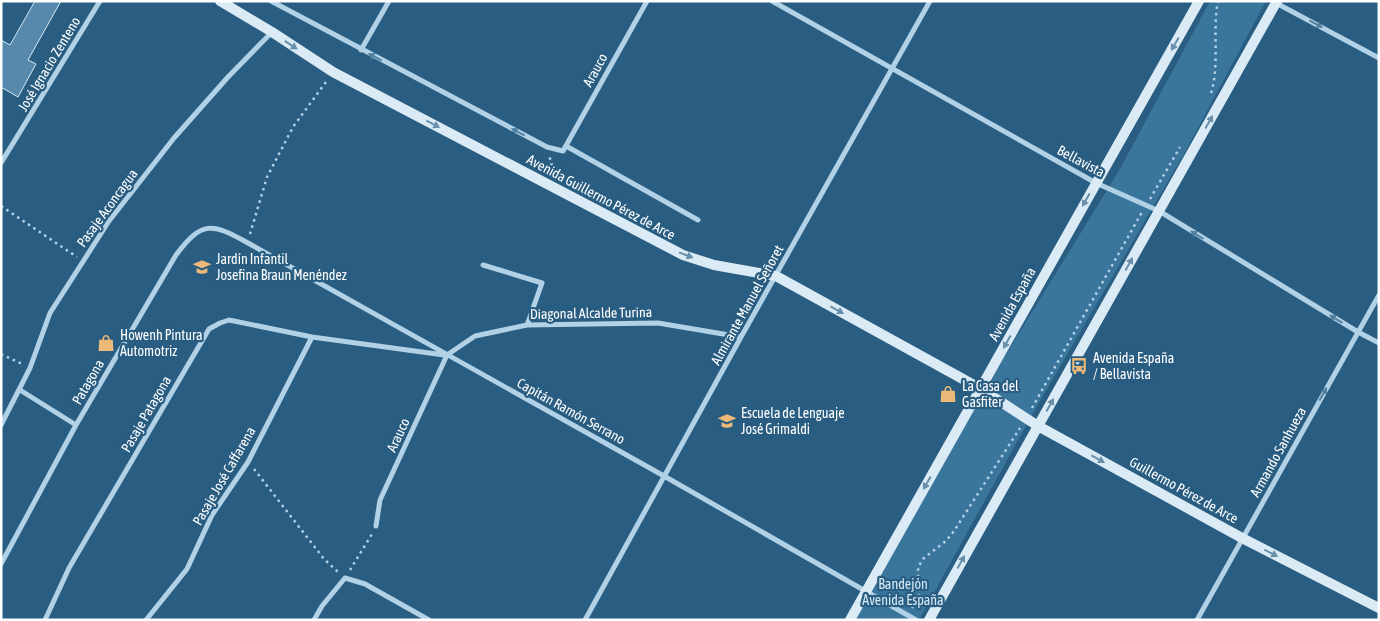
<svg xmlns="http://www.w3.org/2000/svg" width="1380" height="621" font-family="'Asap Condensed',sans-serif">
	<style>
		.green { fill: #3a769c }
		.building { fill: #5689ab; stroke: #d4e8f5 }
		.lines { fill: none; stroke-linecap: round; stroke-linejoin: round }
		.path { stroke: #b1d1e6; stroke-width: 2.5; stroke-dasharray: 2.5 4; stroke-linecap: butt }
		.street { stroke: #b1d1e6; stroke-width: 5 }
		.secondary { stroke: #daebf6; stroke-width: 10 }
		.oneway { fill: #52809f }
		.oneway2 { fill: #678faa }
		.labels { text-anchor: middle; stroke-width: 4.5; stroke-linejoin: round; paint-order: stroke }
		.street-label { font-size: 14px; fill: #fff; stroke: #295d81 }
		.poi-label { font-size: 14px; fill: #fff; stroke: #295d81; text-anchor: start }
		.park-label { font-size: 14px; fill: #d4e8f5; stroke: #295d81 }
	</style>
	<rect width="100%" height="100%" fill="#295d81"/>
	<path class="green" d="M1210,1H1266L1184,154L1033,413L919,620H856L984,390L1120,169Z"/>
	<path class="building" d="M35,1H61L28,60L36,64L18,97L1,87V40L10,45Z"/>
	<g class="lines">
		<path class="path" d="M1211,93C1220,65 1212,31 1218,1
			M546,170L552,164L549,156
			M1150,199L1180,147
			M1,206L77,257
			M250,234L267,177L293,127L326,82
			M1,354L22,364
			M1032,408L1142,212
			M254,469L324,559L339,573
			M350,570L372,534
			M912,608L919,595L918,567L924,558L946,541L954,531L1020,428"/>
		<path class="street" d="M271,1L547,147L563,151L647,1
			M772,1L1096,183L1159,211L1358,332L1379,343
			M1276,3L1379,58
			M361,50L389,1
			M566,146L698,220
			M1,163L100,1
			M483,265L542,283L527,325
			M447,355L475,336L527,325L658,323L741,337
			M20,390L76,425
			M1,425L30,368L50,313L109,221L174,138L228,77L272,32
			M376,526L380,500L447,355
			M1,564L76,425L176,255C202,220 212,223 248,243L664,476L916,620
			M45,620L69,568L209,329L220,323L229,320L312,337L444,355
			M146,620L187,569L212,515L248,462L312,337
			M314,620L322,606L345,578L365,584L429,620
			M585,620L741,337L930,1
			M1197,620L1379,295"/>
		<path class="secondary" d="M220,1L272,32L333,72L683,255L714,265L776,276L981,389L1038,426L1242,538L1379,608
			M850,620L1199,1
			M929,620L1277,1"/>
	</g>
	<defs><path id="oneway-solid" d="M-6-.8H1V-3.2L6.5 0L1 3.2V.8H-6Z" transform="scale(1.25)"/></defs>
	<g class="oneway">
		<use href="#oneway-solid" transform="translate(1316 24) rotate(28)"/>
		<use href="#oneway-solid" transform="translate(375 57) rotate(-152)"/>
		<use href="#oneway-solid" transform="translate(518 132) rotate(-152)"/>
		<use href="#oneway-solid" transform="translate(1197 235) rotate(-149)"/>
		<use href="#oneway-solid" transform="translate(1336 319) rotate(-149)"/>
		<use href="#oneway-solid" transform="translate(1323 394) rotate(-61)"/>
	</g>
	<g class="oneway2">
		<use href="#oneway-solid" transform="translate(1175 44) rotate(120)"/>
		<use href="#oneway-solid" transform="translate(291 45) rotate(33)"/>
		<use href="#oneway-solid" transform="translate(1209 122) rotate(-61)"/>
		<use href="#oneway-solid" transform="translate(433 124) rotate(27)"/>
		<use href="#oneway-solid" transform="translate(1086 200) rotate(119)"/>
		<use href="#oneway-solid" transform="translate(686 255) rotate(21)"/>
		<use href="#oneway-solid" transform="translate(1129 264) rotate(-61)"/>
		<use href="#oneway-solid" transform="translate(837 310) rotate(29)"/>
		<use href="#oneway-solid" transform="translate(1007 342) rotate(119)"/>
		<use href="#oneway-solid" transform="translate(1050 405) rotate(-61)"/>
		<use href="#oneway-solid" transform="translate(1098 459) rotate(29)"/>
		<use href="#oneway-solid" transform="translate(927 483) rotate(120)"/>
		<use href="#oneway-solid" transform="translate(1271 553) rotate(27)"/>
		<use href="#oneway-solid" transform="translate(961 562) rotate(-61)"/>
	</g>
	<defs>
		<g id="school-bare" transform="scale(1.35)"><path d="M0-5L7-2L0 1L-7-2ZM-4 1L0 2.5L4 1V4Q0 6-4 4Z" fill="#ecb979" stroke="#295d81" stroke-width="2.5" paint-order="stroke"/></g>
		<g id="shop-bare" transform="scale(1.35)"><path d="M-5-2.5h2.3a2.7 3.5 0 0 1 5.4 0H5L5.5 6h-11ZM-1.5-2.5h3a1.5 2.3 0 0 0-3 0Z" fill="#ecb979" stroke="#295d81" stroke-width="2.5" paint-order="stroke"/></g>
		<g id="bus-bare" transform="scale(1.35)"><path d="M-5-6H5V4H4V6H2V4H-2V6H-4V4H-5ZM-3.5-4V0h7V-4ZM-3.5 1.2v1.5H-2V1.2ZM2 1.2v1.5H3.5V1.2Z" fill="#ecb979" stroke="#295d81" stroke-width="2.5" paint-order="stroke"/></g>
	</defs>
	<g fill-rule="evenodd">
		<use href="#school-bare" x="202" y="267"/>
		<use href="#shop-bare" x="106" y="343"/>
		<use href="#bus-bare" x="1079" y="366"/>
		<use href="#shop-bare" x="948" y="394"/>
		<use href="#school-bare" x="727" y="421"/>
	</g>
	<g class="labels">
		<g class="street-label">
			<text transform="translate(49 64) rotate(-59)" y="5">José Ignacio Zenteno</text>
			<text transform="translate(595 70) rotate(-61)" y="5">Arauco</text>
			<text transform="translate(1081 161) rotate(28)" y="5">Bellavista</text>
			<text transform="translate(601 197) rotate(28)" y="5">Avenida Guillermo Pérez de Arce</text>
			<text transform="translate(107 208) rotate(-54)" y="5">Pasaje Aconcagua</text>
			<text transform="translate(1012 304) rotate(-61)" y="5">Avenida España</text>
			<text transform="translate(747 305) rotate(-61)" y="5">Almirante Manuel Señoret</text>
			<text transform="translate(591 313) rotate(-1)" y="5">Diagonal Alcalde Turina</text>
			<text transform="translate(88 382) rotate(-60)" y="5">Patagona</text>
			<text transform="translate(571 411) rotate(29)" y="5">Capitán Ramón Serrano</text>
			<text transform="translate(146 414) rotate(-60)" y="5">Pasaje Patagona</text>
			<text transform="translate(398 435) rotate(-65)" y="5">Arauco</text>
			<text transform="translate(1278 452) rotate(-61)" y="5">Armando Sanhueza</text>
			<text transform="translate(224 476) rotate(-60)" y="5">Pasaje José Caffarena</text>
			<text transform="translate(1184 490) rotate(29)" y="5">Guillermo Pérez de Arce</text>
		</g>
		<g class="poi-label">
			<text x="216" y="264">Jardín Infantil<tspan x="216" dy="16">Josefina Braun Menéndez</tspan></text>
			<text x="120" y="340">Howenh Pintura<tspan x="120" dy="16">Automotriz</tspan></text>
			<text x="1093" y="363">Avenida España<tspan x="1093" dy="16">/ Bellavista</tspan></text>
			<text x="962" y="391">La Casa del<tspan x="962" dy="16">Gasfiter</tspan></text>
			<text x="741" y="418">Escuela de Lenguaje<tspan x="741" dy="16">José Grimaldi</tspan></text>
		</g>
		<g class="park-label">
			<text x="903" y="589">Bandejón<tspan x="903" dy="16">Avenida España</tspan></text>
		</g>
	</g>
	<rect width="1380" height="621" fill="none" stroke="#ffffff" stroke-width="5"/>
</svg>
